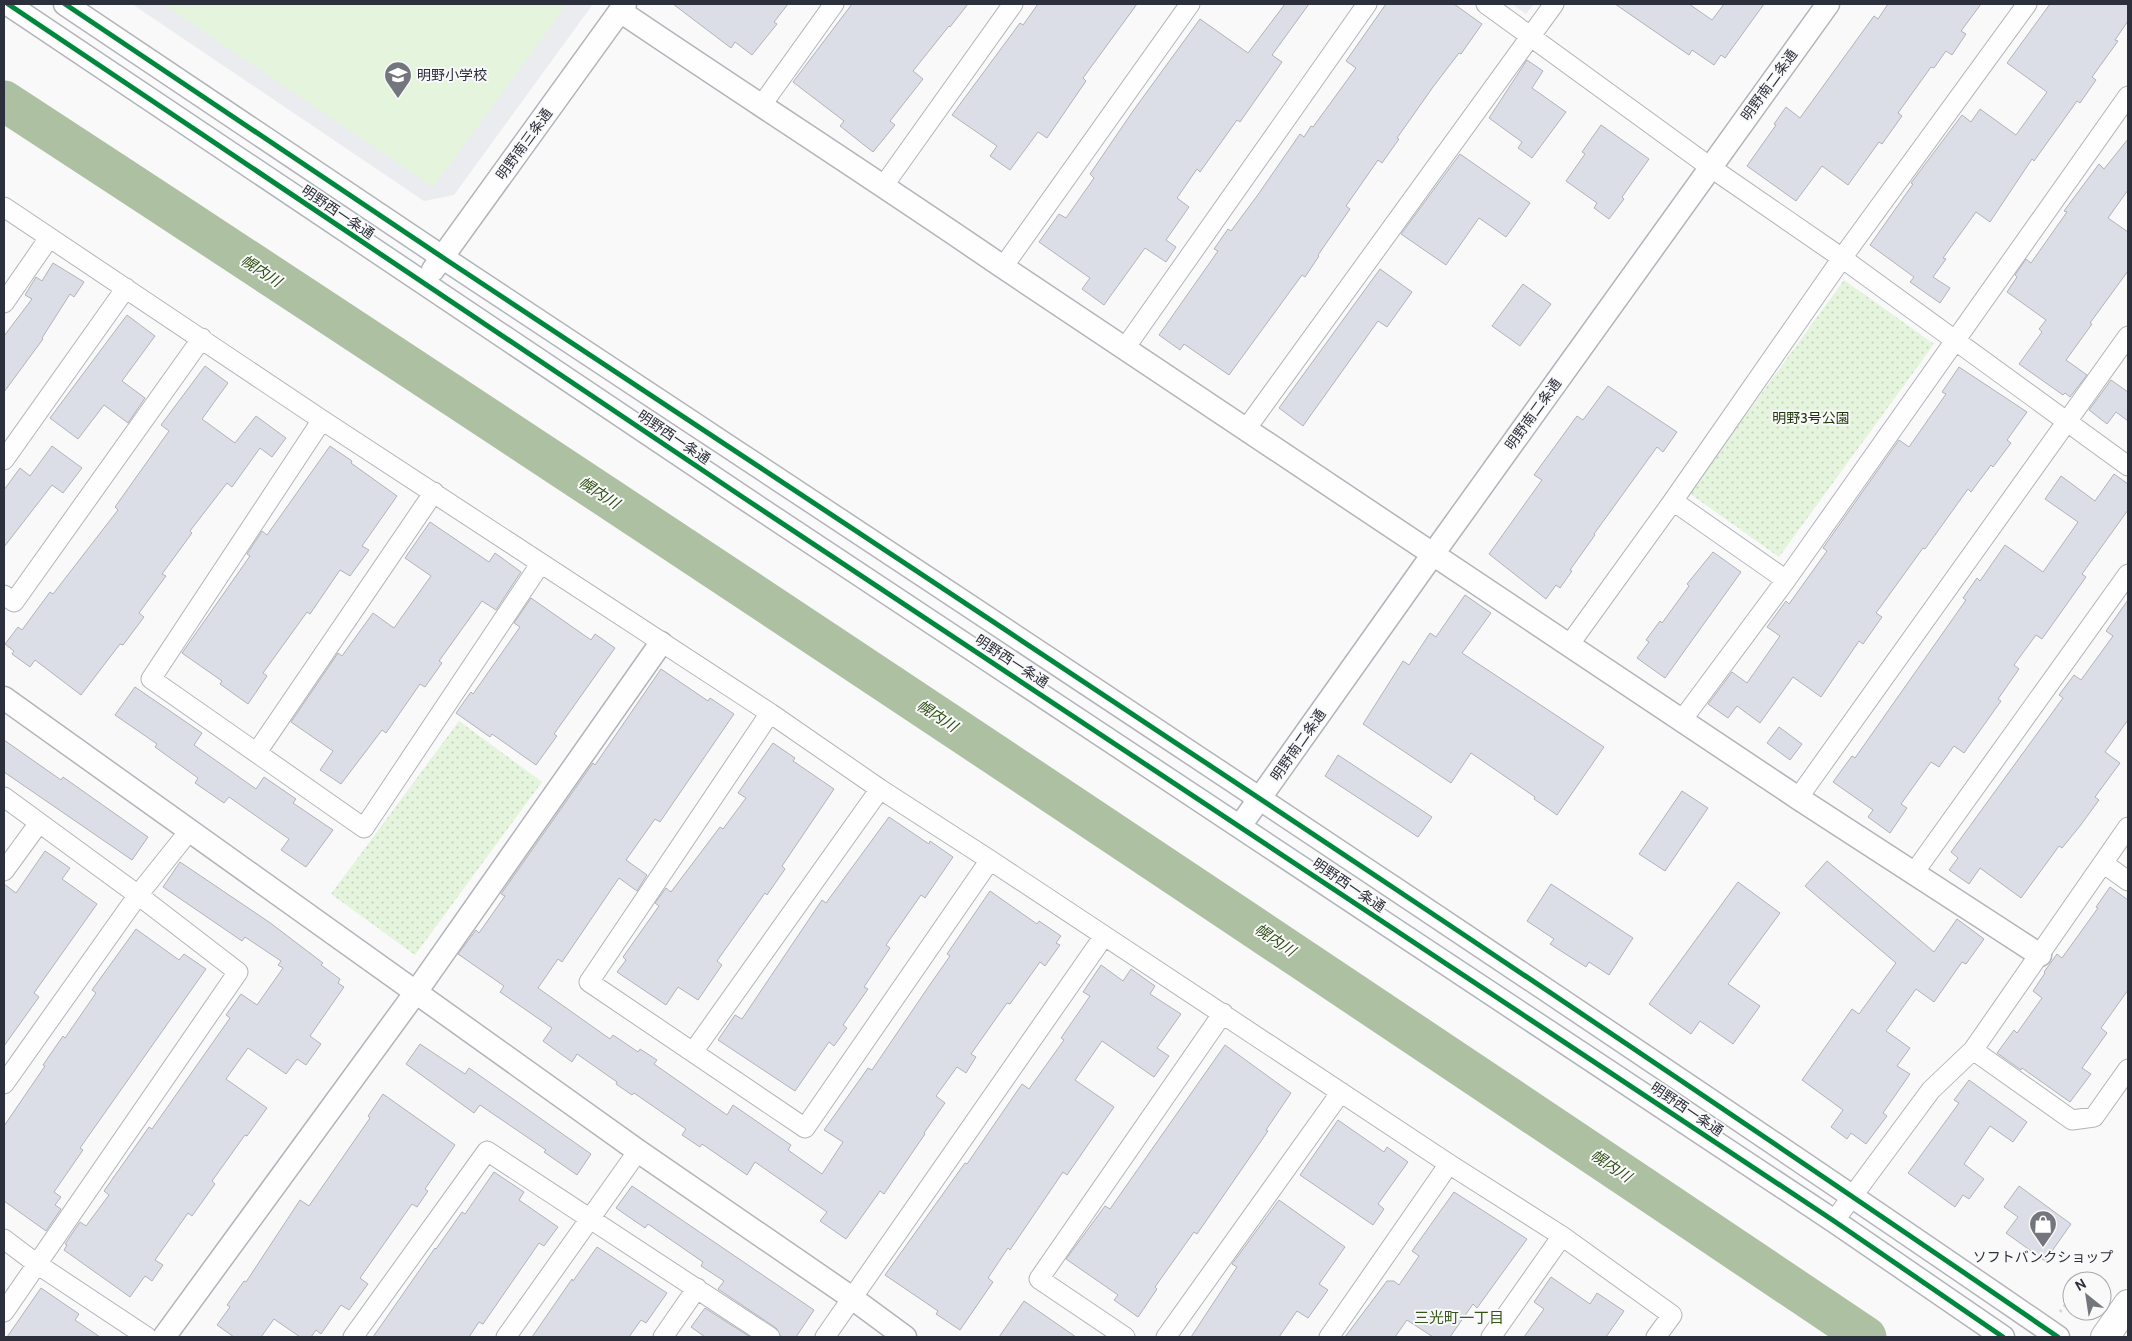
<svg xmlns="http://www.w3.org/2000/svg" width="2132" height="1341" font-family="Cabin,'Noto Sans JP',sans-serif">
	<style>
		.built { fill: #eaecf0 }
		.grass { fill: #e5f4dc }
		.park { fill: url(#park-dots) }
		.lines { fill: none; stroke-linecap: round; stroke-linejoin: round }
		.river { stroke: #adc0a2; stroke-width: 41 }
		.building { fill: #dcdee7; stroke: #b2b3b9 }
		.minor-casing { stroke: #b2b4ba; stroke-width: 21 }
		.tertiary-casing { stroke: #b2b4ba; stroke-width: 25 }
		.trunk-casing { stroke: #b2b4ba; stroke-width: 30 }
		.path { stroke: #d8d9da; stroke-width: 3; stroke-dasharray: 2.5 4; stroke-linecap: butt }
		.minor { stroke: #fefefe; stroke-width: 19 }
		.tertiary { stroke: #fefefe; stroke-width: 22 }
		.trunk { stroke: #fefefe; stroke-width: 28 }
		.cycleway-casing { stroke: #f9f9f9; stroke-width: 8 }
		.cycleway { stroke: #00873e; stroke-width: 5 }
		.labels { text-anchor: middle; stroke-width: 4; stroke-linejoin: round; paint-order: stroke }
		.poi-label { font-size: 14px; fill: #2c2f3c; stroke: #f9f9f9; text-anchor: start }
		.street-label { font-size: 14px; fill: #2c2f3c; stroke: #f9f9f9 }
		.park-label { font-size: 14px; fill: #1d3608; stroke: #f9f9f9 }
		.water-label { font-size: 15px; font-style: italic; fill: #2b4c10; stroke: #f9f9f9 }
		.neighbourhood-label { font-size: 15px; fill: #335617; stroke: #f9f9f9 }
	</style>
	<defs>
		<pattern id="park-dots" width="8" height="8" patternUnits="userSpaceOnUse" patternTransform="scale(1.25)"><rect width="8" height="8" fill="#e5f4dc"/><path d="M2 2h.1M6 6h.1" fill="none" stroke="#c5d2be" stroke-width="1.8" stroke-linecap="round"/></pattern>
	</defs>
	<rect width="100%" height="100%" fill="#f9f9f9"/>
	<path class="built" d="M132,4H593L454,195L424,201Z
		M1512,4H1534L1526,14Z"/>
	<path class="grass" d="M163,4H567L433,187Z"/>
	<path class="park" d="M1844,280L1934,344L1779,557L1689,493Z
		M459,721L542,782L415,955L331,894Z"/>
	<g class="lines">
		<path class="river" d="M4,101C628,508 1248,922 1866,1337"/>
	</g>
	<path class="building" d="M673,4H788L774,22L777,24L752,55L735,42L731,48Z
		M852,4H968L950,27L949,26L913,71L923,79L890,121L895,125L873,152L840,126L844,121L793,82Z
		M1038,4H1137L1083,78L1086,81L1047,138L1038,132L1010,170L990,156L997,146L952,115L1020,23L1023,25Z
		M1285,4H1309L1272,55L1282,62L1240,122L1237,120L1200,172L1197,169L1177,198L1189,207L1166,240L1176,247L1166,262L1145,248L1104,305L1082,289L1090,278L1039,242L1059,214L1066,218L1094,178L1090,174L1133,111L1200,19L1248,53Z
		M1386,4H1454L1482,24L1461,54L1459,53L1433,87L1397,138L1399,139L1382,163L1378,160L1346,206L1350,209L1318,255L1319,256L1305,277L1302,275L1229,375L1184,344L1180,350L1159,335L1218,251L1214,249L1228,229L1231,231L1257,196L1300,134L1304,137L1311,126L1313,127L1356,68L1346,61Z
		M1615,4H1689L1712,20L1724,4H1764L1725,58L1721,55L1714,65L1692,50L1689,55Z
		M1888,4H1981L1961,31L1966,34L1952,55L1946,51L1934,68L1931,67L1898,113L1902,116L1882,144L1879,142L1848,185L1822,166L1796,201L1747,166L1776,125L1774,124L1786,107L1800,118L1874,16L1878,19Z
		M2050,4H2128V21L2115,40L2118,41L2092,77L2096,80L2080,103L2077,101L2034,161L2032,159L1990,222L1976,212L1943,258L1946,259L1933,277L1950,288L1940,303L1910,282L1914,277L1870,245L1913,184L1911,183L1962,115L1971,122L1980,109L2016,135L2047,92L2007,63Z
		M1527,60L1543,71L1532,88L1566,112L1532,158L1518,148L1522,142L1489,118Z
		M1601,125L1649,159L1622,197L1624,199L1609,219L1594,208L1597,203L1566,181L1585,154L1582,152Z
		M2128,139V190L2108,218L2128,232V271L2090,323L2092,324L2066,360L2087,375L2070,397L2065,393L2063,395L2019,364L2042,332L2039,329L2046,320L2007,292L2017,277L2015,275L2026,259L2031,263L2067,212L2064,211L2099,164L2104,169Z
		M1460,154L1530,203L1506,237L1479,218L1446,265L1401,234Z
		M53,263L84,282L74,297L70,294L42,338L43,339L4,392V336L32,299L25,295L36,277L42,281Z
		M1380,269L1412,292L1387,327L1378,321L1303,426L1279,408Z
		M1523,284L1551,304L1520,346L1492,326Z
		M127,315L155,336L122,381L145,398L128,423L104,405L78,439L50,418Z
		M205,366L228,383L202,419L235,443L256,416L286,438L272,457L260,448L232,487L227,483L190,531L192,533L162,574L166,576L139,613L144,617L123,645L120,644L81,695L35,660L30,667L12,654L14,651L5,644L18,627L22,630L50,592L53,594L118,510L115,507L169,431L161,425Z
		M1959,367L2027,412L2007,440L2011,443L1993,467L1991,465L1971,492L1968,489L1925,549L1923,548L1876,613L1882,617L1863,644L1859,641L1821,697L1793,677L1760,723L1737,706L1728,718L1708,704L1732,672L1747,683L1780,636L1767,627L1786,601L1789,604L1827,551L1823,548L1899,440L1909,447L1946,394L1942,392Z
		M2111,380L2128,392V421L2116,412L2107,424L2089,410Z
		M1608,386L1677,432L1663,452L1657,447L1594,534L1595,535L1570,570L1572,571L1560,588L1556,585L1546,599L1489,554L1542,480L1534,475L1577,416L1583,420Z
		M52,446L82,468L63,493L52,485L4,547V490L20,468L30,476Z
		M330,446L352,461L351,463L397,496L362,546L369,550L350,576L340,570L310,614L307,612L263,673L267,676L248,704L220,684L222,681L182,653L250,556L247,554L262,531L267,535Z
		M2114,474L2128,484V510L2082,574L2086,577L2042,639L2036,635L2014,665L2019,669L1998,699L2001,701L1964,753L1954,746L1939,767L1931,762L1901,804L1907,808L1890,833L1868,817L1873,810L1833,782L1852,756L1855,758L1966,600L1963,598L1977,578L1980,581L2005,545L2043,572L2078,522L2045,499L2061,476L2095,501Z
		M430,522L489,562L495,553L521,572L496,610L482,601L439,661L442,663L425,687L420,684L386,733L382,730L341,784L320,770L333,751L291,722L338,653L342,656L373,613L394,628L431,576L405,558Z
		M1713,552L1741,572L1665,678L1637,658L1649,642L1646,640L1660,621L1662,623L1689,586L1687,584Z
		M1465,595L1491,613L1462,653L1604,747L1557,815L1534,799L1535,797L1471,753L1451,783L1363,724L1403,661L1409,665L1430,633L1436,637Z
		M531,598L591,640L595,634L615,648L554,734L557,736L536,765L492,734L490,737L456,713L471,692L473,694L520,627L514,623Z
		M2128,600V720L2105,752L2120,763L2095,797L2099,800L2080,826L2062,848L2059,846L2021,898L1980,868L1969,884L1949,870L1958,858L1951,852L2063,698L2059,695L2074,675L2081,680L2113,636L2106,631Z
		M661,669L708,701L710,698L734,714L660,822L655,819L626,860L647,875L637,891L619,878L562,962L558,959L538,988L610,1039L613,1035L638,1052L640,1049L657,1060L654,1064L727,1115L733,1105L791,1145L788,1150L822,1174L843,1142L824,1130L868,1068L872,1070L929,986L950,956L947,954L990,891L1037,924L1039,921L1061,936L1056,943L1060,945L1045,966L1040,962L1010,1004L1007,1003L971,1054L976,1057L966,1073L957,1067L936,1096L945,1103L924,1133L925,1134L884,1194L880,1191L846,1239L820,1221L827,1212L755,1162L747,1175L702,1144L700,1147L682,1135L686,1129L634,1093L632,1095L616,1084L617,1082L577,1054L572,1062L543,1041L552,1028L500,992L504,986L458,954L476,930L479,933L505,896L501,894L593,763L595,765Z
		M135,687L202,733L194,745L256,789L264,777L296,799L293,803L333,830L306,867L281,850L289,839L229,797L224,803L195,783L198,778L155,747L157,744L115,715Z
		M1779,727L1802,744L1790,760L1767,743Z
		M4,740L61,780L63,777L148,837L132,860L4,772Z
		M773,743L795,758L793,761L834,789L782,866L785,869L767,895L765,893L717,961L722,965L698,1000L678,987L666,1005L617,972L626,960L623,957L659,906L655,903L666,888L671,892L720,827L723,829L746,798L738,793Z
		M1338,755L1432,817L1418,837L1325,776Z
		M1682,791L1708,808L1665,871L1639,854Z
		M889,817L929,844L930,841L953,857L925,898L921,895L886,945L890,948L864,987L868,989L843,1025L847,1028L834,1046L829,1042L795,1091L718,1040L735,1015L742,1019L822,900L826,903Z
		M45,851L70,868L62,879L97,904L34,993L39,997L4,1046V884L16,893Z
		M1827,861L1934,952L1957,919L1984,939L1966,964L1962,962L1934,1002L1916,989L1886,1031L1910,1048L1897,1066L1910,1074L1883,1113L1887,1116L1866,1144L1851,1133L1847,1139L1831,1127L1843,1110L1802,1080L1852,1009L1859,1014L1896,963L1805,886Z
		M180,862L269,922L323,963L321,965L340,979L338,983L344,987L310,1036L321,1044L306,1065L297,1059L286,1074L248,1048L226,1079L267,1108L247,1136L245,1135L212,1181L215,1184L192,1216L188,1213L155,1260L163,1265L152,1281L145,1276L130,1297L64,1250L67,1245L65,1244L80,1222L86,1226L109,1195L104,1191L149,1127L152,1129L230,1018L226,1015L241,994L257,1005L283,968L278,965L281,961L245,937L242,941L163,887Z
		M1738,882L1780,913L1728,984L1760,1006L1733,1044L1700,1021L1691,1034L1649,1004Z
		M1551,884L1633,938L1609,975L1589,962L1586,967L1550,944L1554,939L1527,921Z
		M2110,887L2128,900V990L2101,1028L2107,1033L2082,1068L2091,1074L2070,1102L2022,1068L2021,1070L1997,1053L2014,1030L2017,1033L2042,998L2033,991L2045,973L2044,972L2057,954L2062,958L2098,908L2096,907Z
		M136,929L179,960L184,954L206,969L80,1148L83,1150L54,1192L61,1197L55,1205L61,1209L46,1231L4,1201V1126L45,1066L43,1065L63,1036L65,1038L96,993L92,990Z
		M1101,965L1123,981L1131,969L1155,986L1150,994L1181,1014L1157,1048L1169,1056L1154,1077L1102,1041L1075,1080L1114,1107L1067,1175L1063,1172L1010,1250L1008,1248L988,1278L993,1282L960,1330L936,1314L938,1311L885,1275L965,1163L967,1164L1022,1084L1029,1089L1064,1040L1061,1038L1090,996L1083,992Z
		M420,1044L465,1074L469,1068L591,1154L577,1175L544,1152L546,1150L480,1105L474,1113L406,1064Z
		M1225,1045L1291,1093L1266,1130L1268,1131L1197,1234L1194,1232L1155,1287L1157,1289L1138,1317L1114,1300L1118,1295L1066,1259L1105,1206L1110,1209Z
		M1969,1080L2027,1122L2013,1142L1990,1126L1964,1164L1984,1179L1969,1199L1963,1195L1955,1207L1908,1173L1959,1103L1954,1100Z
		M383,1094L455,1145L425,1189L428,1191L417,1207L412,1204L360,1278L368,1284L349,1310L341,1305L321,1334L316,1330L311,1337H300L274,1319L261,1337H234L217,1325L230,1307L227,1305L244,1281L246,1282L300,1200L309,1206L370,1118L368,1116Z
		M1338,1120L1384,1152L1387,1147L1408,1162L1378,1204L1384,1209L1373,1225L1300,1175Z
		M494,1172L524,1192L519,1200L558,1227L544,1246L539,1243L483,1324L479,1322L469,1337H373L435,1248L436,1249L462,1212L465,1214Z
		M632,1186L814,1310L796,1337H781L776,1328L718,1289L724,1281L701,1266L703,1262L648,1224L645,1228L616,1208Z
		M2019,1186L2071,1224L2045,1261L2006,1233L2018,1217L2004,1207Z
		M1454,1192L1527,1239L1477,1308L1473,1304L1450,1337H1433L1407,1320L1395,1337H1345L1387,1281H1394L1399,1285L1419,1256L1412,1251Z
		M1279,1200L1345,1247L1319,1284L1328,1290L1308,1318L1297,1311L1279,1337H1191L1237,1267L1232,1264Z
		M597,1247L667,1293L646,1323L641,1320L629,1337H532L572,1279L573,1281Z
		M1551,1277L1590,1304L1597,1293L1624,1311L1606,1337H1524L1544,1309L1534,1302Z
		M41,1288L79,1314L75,1320L100,1337H7Z
		M1024,1301L1076,1337H999Z
		M705,1308L750,1337H705L691,1327Z"/>
	<g class="lines">
		<g class="minor-casing">
			<path id="minor" d="M1486,4L1710,167L1842,258L2128,466
				M761,106L834,4
				M884,185L1013,4
				M4,207L322,420L770,713L880,789L990,860L1449,1164L1562,1236L1672,1315L1656,1337
				M1003,267L1190,4
				M4,303L49,238
				M1125,348L1367,4
				M322,420L151,679L364,828L541,563
				M1246,429L1554,4
				M4,460L126,288
				M1673,501L1786,580
				M4,595L14,602L202,338
				M1569,645L1673,501L1842,258L2027,4
				M770,713L589,982L805,1128L990,860
				M1682,720L1786,580L2128,96
				M257,752L434,492
				M4,797L138,895L238,972L4,1312
				M1798,798L2128,336
				M2103,863L2128,881
				M4,871L39,823
				M1913,874L2128,574
				M1973,1050L2072,1120L2094,1117L2128,1069
				M693,1052L880,789
				M4,1084L138,895L190,830
				M1834,1221L1931,1090L1973,1050L2128,827
				M4,1239L37,1264L147,1337
				M353,1337L487,1151L770,1337
				M506,1337L638,1151
				M663,1337L697,1288
				M825,1337L1104,936
				M1125,1337L1039,1279L1223,1013
				M1166,1337L1341,1092
				M1329,1337L1449,1164
				M1491,1337L1562,1236"/>
		</g>
		<g class="tertiary-casing">
			<path id="tertiary" d="M8,4L744,498L1834,1221L2003,1337
				M65,4C192,89 318,175 445,259C984,616 1525,971 2058,1337
				M620,11C747,97 876,180 1003,267L1798,798L2040,955
				M433,270L625,4
				M4,698L638,1151L852,1298L905,1337
				M1240,826L1433,554L1828,4
				M164,1337L416,992L661,643"/>
		</g>
		<g class="trunk-casing">
			<path id="trunk" d="M2105,1337L2128,1304"/>
		</g>
		<path class="path" d="M2082,1311L2089,1316
			M2060,1312L2068,1301L2072,1304"/>
		<use href="#minor" class="minor"/>
		<use href="#tertiary" class="tertiary"/>
		<use href="#trunk" class="trunk"/>
		<g class="cycleway-casing">
			<path id="cycleway" d="M8,4L744,498L1834,1221L2003,1337
				M65,4C192,89 318,175 445,259C984,616 1525,971 2058,1337"/>
		</g>
		<use href="#cycleway" class="cycleway"/>
	</g>
	<defs>
		<g id="school-pin" transform="scale(1.4375)"><path d="M0 17L-7.5 6A9.5 9.5 0 1 1 7.5 6Z" fill="#74767e" stroke="#f9f9f9"/><path d="M0-5L7-2L0 1L-7-2ZM-4 1L0 2.5L4 1V4Q0 6-4 4Z" fill="#fff"/></g>
		<g id="shop-pin" transform="scale(1.4375)"><path d="M0 17L-7.5 6A9.5 9.5 0 1 1 7.5 6Z" fill="#74767e" stroke="#f9f9f9"/><path d="M-5-2.5h2.3a2.7 3.5 0 0 1 5.4 0H5L5.5 6h-11ZM-1.5-2.5h3a1.5 2.3 0 0 0-3 0Z" fill="#fff"/></g>
	</defs>
	<g fill-rule="evenodd">
		<use href="#school-pin" x="398" y="75"/>
		<use href="#shop-pin" x="2043" y="1224"/>
	</g>
	<g class="labels">
		<g class="poi-label">
			<text x="417" y="80">明野小学校</text>
			<text x="2043" y="1262" text-anchor="middle">ソフトバンクショップ</text>
		</g>
		<g class="street-label">
			<text transform="translate(1769 85) rotate(-54)" y="5">明野南二条通</text>
			<text transform="translate(524 144) rotate(-54)" y="5">明野南三条通</text>
			<text transform="translate(338 212) rotate(34)" y="5">明野西一条通</text>
			<text transform="translate(1533 414) rotate(-54)" y="5">明野南二条通</text>
			<text transform="translate(674 437) rotate(34)" y="5">明野西一条通</text>
			<text transform="translate(1012 661) rotate(33)" y="5">明野西一条通</text>
			<text transform="translate(1298 745) rotate(-55)" y="5">明野南二条通</text>
			<text transform="translate(1349 885) rotate(34)" y="5">明野西一条通</text>
			<text transform="translate(1687 1109) rotate(34)" y="5">明野西一条通</text>
		</g>
		<g class="park-label">
			<text x="1811" y="423">明野3号公園</text>
		</g>
		<g class="water-label">
			<text transform="translate(261 271) rotate(33)" y="5">幌内川</text>
			<text transform="translate(599 493) rotate(33)" y="5">幌内川</text>
			<text transform="translate(937 716) rotate(33)" y="5">幌内川</text>
			<text transform="translate(1275 940) rotate(34)" y="5">幌内川</text>
			<text transform="translate(1611 1166) rotate(34)" y="5">幌内川</text>
		</g>
		<g class="neighbourhood-label">
			<text x="1459" y="1323">三光町一丁目</text>
		</g>
	</g>
	<rect width="2132" height="1341" fill="none" stroke="#2c2f3c" stroke-width="10"/>
	<g transform="translate(2087 1296) rotate(330)"><circle r="24" fill="#f9f9f9" stroke="#a7a8ad"/>
	<path d="M0-4L9 19L0 12L-9 19Z" fill="#74767e"/>
	<text y="-8" font-size="14" font-weight="bold" text-anchor="middle" fill="#2c2f3c">N</text>
	</g>
</svg>
